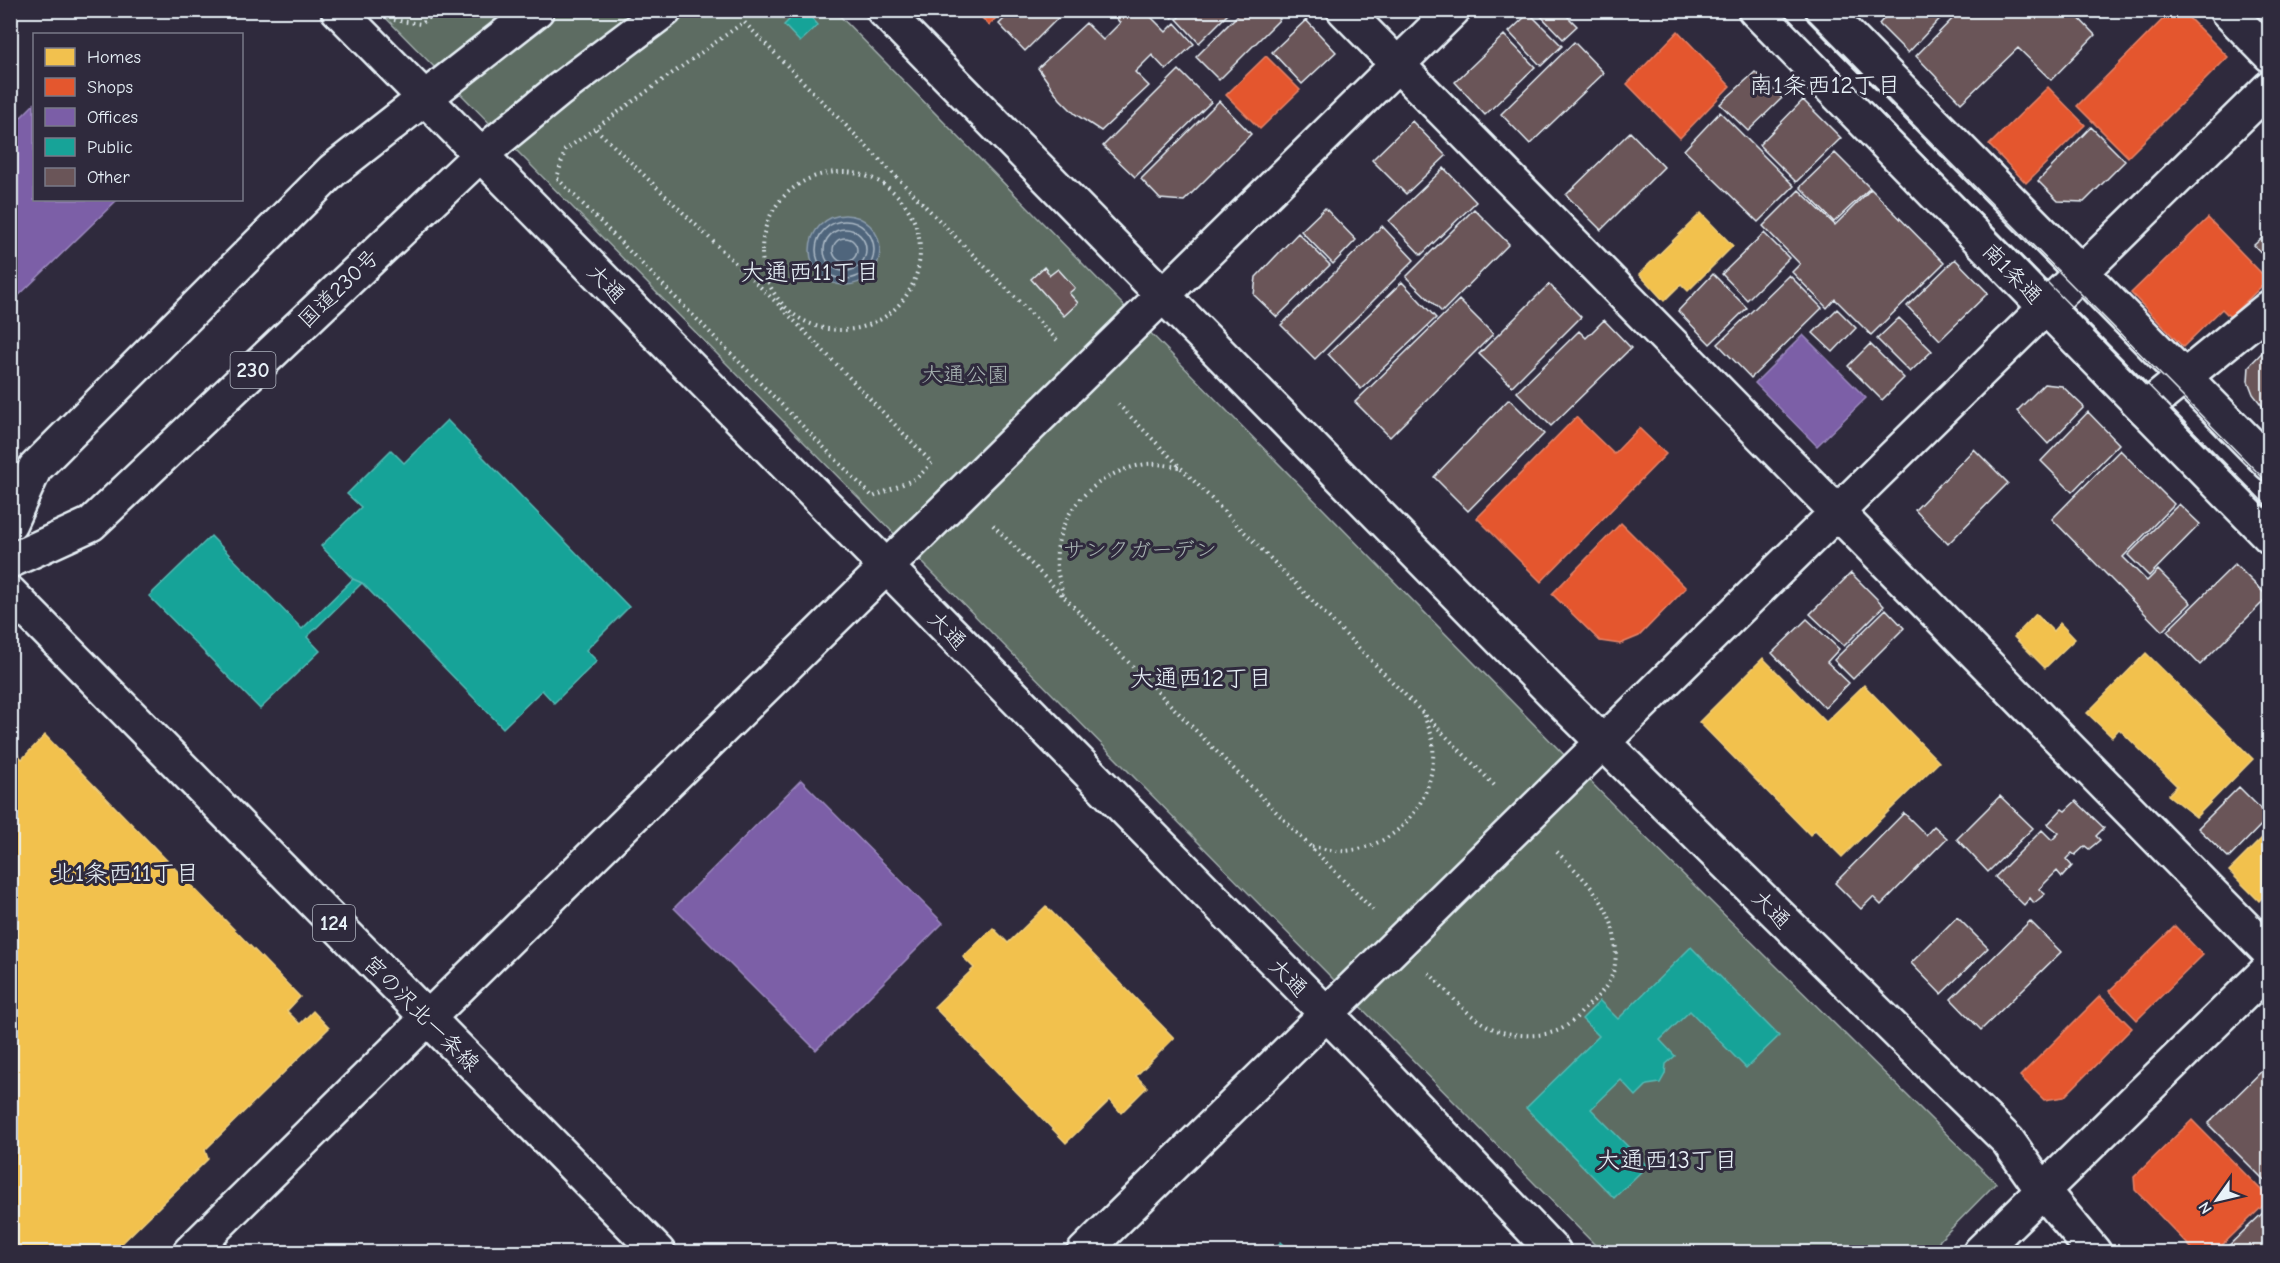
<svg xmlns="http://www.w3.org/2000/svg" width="2280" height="1263" font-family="'Comic Neue','Klee One',sans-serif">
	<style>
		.green { fill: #5d6c62; stroke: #a2aead; stroke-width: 1.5 }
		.water { fill: #4f657b; stroke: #8c9dad; stroke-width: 1.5 }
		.homes { fill: #f2c14e; stroke: #efcf81; stroke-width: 1.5 }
		.shops { fill: #e4572e; stroke: #e5856b; stroke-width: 1.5 }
		.offices { fill: #7b5ea7; stroke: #9c8abf; stroke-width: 1.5 }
		.public { fill: #17a398; stroke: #56bab5; stroke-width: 1.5 }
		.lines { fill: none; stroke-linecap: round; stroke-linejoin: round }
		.shore { stroke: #abb9c6; stroke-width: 1.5 }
		.building { fill: #6a5558; stroke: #e8f1f8; stroke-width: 1.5 }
		.street-casing { stroke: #e8f1f8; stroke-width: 38 }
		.secondary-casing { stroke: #e8f1f8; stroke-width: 38 }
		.primary-casing { stroke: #e8f1f8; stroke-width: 38 }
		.highway-casing { stroke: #e8f1f8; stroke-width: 38 }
		.path { stroke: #e8f1f8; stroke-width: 4; stroke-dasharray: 1.5 4.5; stroke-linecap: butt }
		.street { stroke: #2f2a3d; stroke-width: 33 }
		.secondary { stroke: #2f2a3d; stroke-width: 33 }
		.primary { stroke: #2f2a3d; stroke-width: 33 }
		.highway { stroke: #2f2a3d; stroke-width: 33 }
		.tram { stroke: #e8f1f8; stroke-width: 1.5 }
		.labels { text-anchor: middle; stroke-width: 6; stroke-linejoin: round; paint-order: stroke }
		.shield { fill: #2f2a3d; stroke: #b0b5c0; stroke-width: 1.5 }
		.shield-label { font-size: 21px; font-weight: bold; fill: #e8f1f8 }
		.street-label { font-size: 22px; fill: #e8f1f8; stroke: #2f2a3d }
		.park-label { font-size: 22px; fill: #a9b5b4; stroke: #2f2a3d }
		.neighbourhood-label { font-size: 24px; fill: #e8f1f8; stroke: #2f2a3d }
	</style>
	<rect width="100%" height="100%" fill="#2f2a3d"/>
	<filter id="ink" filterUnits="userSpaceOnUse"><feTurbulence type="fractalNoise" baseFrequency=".0167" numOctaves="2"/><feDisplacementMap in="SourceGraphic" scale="12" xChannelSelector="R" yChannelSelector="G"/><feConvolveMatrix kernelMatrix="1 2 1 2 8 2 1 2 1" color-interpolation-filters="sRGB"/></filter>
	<g filter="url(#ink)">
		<path class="green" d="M379,11H835L1625,817L1996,1183L1940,1240L1935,1252H1602Z"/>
		<path class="water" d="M810 250a35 35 0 1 1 70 0a35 35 0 1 1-70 0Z"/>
		<path class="homes" d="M1701,213L1733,246L1688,291L1681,284L1664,301L1639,274Z
			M2036,614L2053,631L2060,623L2075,639L2045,668L2014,637Z
			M2146,653L2253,759L2196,817L2168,795L2177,786L2119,729L2112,737L2087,713Z
			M1763,658L1826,722L1864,685L1939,762L1842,857L1815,830L1810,835L1699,722Z
			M45,735L300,997L287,1011L300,1024L313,1011L329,1028L205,1150L208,1159L113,1252H10V746L22,759Z
			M2270,830V890L2259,901L2229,871Z
			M1046,906L1174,1038L1136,1076L1147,1087L1121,1113L1110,1100L1066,1143L934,1007L974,968L963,957L993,928L1008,943Z"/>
		<path class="shops" d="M974,10H1004L989,25Z
			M2172,10H2181L2228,57L2128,157L2077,106Z
			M1678,31L1730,86L1680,138L1627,84Z
			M1266,56L1300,90L1260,129L1226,95Z
			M2048,87L2085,125L2026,183L1989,145Z
			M2208,218L2268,280L2230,317L2222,309L2183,347L2131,293Z
			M1576,417L1614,454L1639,428L1666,454L1541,582L1477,518Z
			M1621,523L1686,588L1639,636L1620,644L1600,641L1552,594Z
			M2175,926L2203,955L2137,1020L2109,991Z
			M2100,996L2132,1028L2064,1097L2044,1100L2020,1076Z
			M2192,1120L2270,1199L2215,1252H2195L2135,1190L2134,1177Z"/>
		<path class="offices" d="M34,104V200H117L10,304V128Z
			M1803,335L1866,398L1817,446L1755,383Z
			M801,780L943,923L816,1050L674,908Z"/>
		<path class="public" d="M799,10H805L818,25L800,42L784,25Z
			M447,420L629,607L586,650L597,661L554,703L542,690L503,728L362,583L353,579L321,546L361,507L347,494L391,450L404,463Z
			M211,536L302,629L353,579L362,583L307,637L320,651L260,709L149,596Z
			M1691,947L1779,1036L1746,1068L1690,1011L1660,1040L1675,1056L1666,1064L1665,1074L1660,1083L1647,1085L1636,1096L1621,1080L1591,1109L1647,1166L1614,1198L1526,1108L1599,1036L1582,1019L1600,1001L1618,1019Z
			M1281,1242L1291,1252H1270Z"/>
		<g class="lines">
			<path class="shore" d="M816 250a29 29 0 1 1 58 0a29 29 0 1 1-58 0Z
				M824 250a21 21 0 1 1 42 0a21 21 0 1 1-42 0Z
				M833 250a12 12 0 1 1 24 0a12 12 0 1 1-24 0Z"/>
		</g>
		<path class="building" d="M1013,10H1066L1025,51L999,24Z
			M1110,10H1144L1166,32L1175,23L1194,44L1166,70L1152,55L1135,72L1149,86L1101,131L1075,114L1060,99L1038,68L1086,23L1103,40L1120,23Z
			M1165,10H1179L1172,18Z
			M1186,10H1232L1199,43L1177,19Z
			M1243,10H1271L1280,19L1219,80L1196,57Z
			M1535,10H1575L1568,17L1577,26L1563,39Z
			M1891,10H1948L1908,53L1879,24Z
			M1961,10H2071L2095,35L2051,80L2018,48L1961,103L1916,56Z
			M1529,13L1562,46L1541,66L1509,32Z
			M1306,20L1336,52L1302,84L1272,52Z
			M1504,35L1535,67L1485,115L1455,82Z
			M1574,42L1604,73L1530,144L1501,114Z
			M1179,70L1211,102L1135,177L1103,146Z
			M1755,72L1782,98L1748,131L1720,104Z
			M1803,100L1841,138L1796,182L1759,145Z
			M1219,101L1251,134L1184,201L1160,199L1141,179Z
			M1720,112L1794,186L1758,222L1684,150Z
			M1412,121L1446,156L1406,194L1372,160Z
			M2091,127L2125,161L2084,202L2058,201L2038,181Z
			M1630,132L1664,167L1601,230L1566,195Z
			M1835,153L1870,188L1834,222L1800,187Z
			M1444,168L1476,202L1421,255L1389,221Z
			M1871,189L1944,263L1871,335L1835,299L1827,308L1792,272L1800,264L1763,226L1799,190L1835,225Z
			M1325,208L1356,240L1333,264L1301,231Z
			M1474,209L1509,244L1442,312L1406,277Z
			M1382,226L1414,260L1315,359L1281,325Z
			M2270,231V262L2254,245Z
			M1298,233L1330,265L1277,317L1254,295L1256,277Z
			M1764,233L1789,258L1747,300L1722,274Z
			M1955,259L1988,293L1940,340L1907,306Z
			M1044,267L1050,275L1058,269L1075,288L1069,293L1078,303L1064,316L1031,279Z
			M1713,274L1747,308L1710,344L1678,311Z
			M1789,275L1822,308L1751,378L1718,344Z
			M1402,282L1436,318L1361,389L1328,354Z
			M1549,284L1581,317L1512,386L1479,354Z
			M1459,300L1493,334L1390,437L1355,402Z
			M1837,309L1856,328L1833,352L1813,333Z
			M1899,318L1932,351L1910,372L1877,339Z
			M1604,320L1631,348L1551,426L1517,392L1579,331L1586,338Z
			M1870,344L1904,378L1882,400L1848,366Z
			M2270,344V416L2253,394L2248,381L2249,366Z
			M2044,384L2062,386L2084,407L2048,444L2017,411Z
			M1509,399L1544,434L1468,511L1434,477Z
			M2088,412L2119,444L2072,492L2041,461Z
			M1974,449L2008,483L1948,544L1915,510Z
			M2120,450L2174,504L2123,557L2147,581L2158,570L2191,603L2162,631L2052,519Z
			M2179,504L2200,524L2149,576L2128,555Z
			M2235,564L2268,597L2200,665L2167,631Z
			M1851,573L1884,606L1844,646L1810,614Z
			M1886,609L1904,628L1853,679L1834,660Z
			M1807,619L1839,649L1827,662L1849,683L1825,708L1772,653Z
			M2239,787L2269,817L2229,858L2198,828Z
			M2000,796L2033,828L1988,872L1957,839Z
			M2076,801L2104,828L2096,836L2100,840L2089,849L2085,846L2075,855L2072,853L2066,859L2072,866L2062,877L2057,871L2039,889L2045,894L2034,903L2030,898L2024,905L1995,877L2042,830L2052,840L2059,833L2048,824L2062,809L2065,811Z
			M1904,813L1926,835L1934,826L1947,838L1881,905L1873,897L1861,909L1835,883Z
			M1957,917L1988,948L1941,994L1911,963Z
			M2030,921L2061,952L1981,1030L1951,999Z
			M2270,1063V1186L2208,1124Z
			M2270,1206V1252H2222Z"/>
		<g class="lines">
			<g class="street-casing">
				<path id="street" d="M1344,10L2270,953
					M2226,10L2270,55
					M2145,409L2270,307"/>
			</g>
			<g class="secondary-casing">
				<path id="secondary" d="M338,10L1368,1056L1554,1252
					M883,10L1560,700L2008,1141L2043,1191L2094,1252
					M1755,10L2270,537
					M1823,10L2270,464
					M190,1252L1453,10
					M1084,1252L2270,87
					M1980,1252L2270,968"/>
			</g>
			<g class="primary-casing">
				<path id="primary" d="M10,593L658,1252"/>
			</g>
			<g class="highway-casing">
				<path id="highway" d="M10,523L35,468L333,170L537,10
					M10,561L91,524L480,155L559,90L665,10"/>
			</g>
			<path class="path" d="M394,20L421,24L440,10
				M596,129L778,304L932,463L917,478L873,497L557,178L565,150L744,22L1057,340
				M762 251a79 79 0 1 1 158 0a79 79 0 1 1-158 0Z
				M1118,404L1495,786
				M993,525L1373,910
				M1063,595C1061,586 1058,576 1057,568C1052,514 1096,471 1147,464C1157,463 1168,466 1179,467
				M1312,847C1323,848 1334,852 1344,851C1401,847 1437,798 1433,743C1432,733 1426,722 1423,713
				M1429,973C1449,993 1471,1022 1499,1031C1517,1037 1550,1038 1566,1026C1575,1020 1582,1011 1590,1004C1598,997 1608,986 1612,975C1618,960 1616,941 1612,925C1602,893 1577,872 1554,849"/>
			<use href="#street" class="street"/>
			<use href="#secondary" class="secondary"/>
			<use href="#primary" class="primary"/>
			<use href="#highway" class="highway"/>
			<path class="tram" d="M1780,10L2270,509
				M1800,10L2270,485"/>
		</g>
	</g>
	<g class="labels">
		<g class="shield">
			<rect x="230.5" y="352" width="45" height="36" rx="4.5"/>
			<rect x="313" y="905" width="42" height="36" rx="4.5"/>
		</g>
		<g class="shield-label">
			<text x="253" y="377">230</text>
			<text x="334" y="930">124</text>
		</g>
		<g class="street-label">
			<text transform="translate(2013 273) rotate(46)" y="8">南1条通</text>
			<text transform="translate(607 283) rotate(46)" y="8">大通</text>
			<text transform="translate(338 288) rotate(-44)" y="8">国道230号</text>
			<text transform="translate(948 630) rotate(45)" y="8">大通</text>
			<text transform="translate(1772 909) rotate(45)" y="8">大通</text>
			<text transform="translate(1289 977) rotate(45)" y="8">大通</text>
			<text transform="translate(422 1013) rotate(45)" y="8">宮の沢北一条線</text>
		</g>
		<g class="park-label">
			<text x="965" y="382">大通公園</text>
			<text x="1140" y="557">サンクガーデン</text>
		</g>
		<g class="neighbourhood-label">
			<text x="1825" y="93">南1条西12丁目</text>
			<text x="810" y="280">大通西11丁目</text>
			<text x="1201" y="686">大通西12丁目</text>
			<text x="125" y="881">北1条西11丁目</text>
			<text x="1667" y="1168">大通西13丁目</text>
		</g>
	</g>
	<rect width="2280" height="1263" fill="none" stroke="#2f2a3d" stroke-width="36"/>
	<rect x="18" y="18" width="2244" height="1227" fill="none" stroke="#e8f1f8" stroke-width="2" filter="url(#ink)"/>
	<rect x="33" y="33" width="210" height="168" fill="#2f2a3d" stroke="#797a88" stroke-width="1.5"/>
	<rect x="45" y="48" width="30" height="18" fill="#f2c14e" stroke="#797a88" stroke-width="1.5"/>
	<text x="87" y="63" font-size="18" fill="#e8f1f8">Homes</text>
	<rect x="45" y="78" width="30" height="18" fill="#e4572e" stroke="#797a88" stroke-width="1.5"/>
	<text x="87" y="93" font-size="18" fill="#e8f1f8">Shops</text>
	<rect x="45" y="108" width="30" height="18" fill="#7b5ea7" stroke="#797a88" stroke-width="1.5"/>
	<text x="87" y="123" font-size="18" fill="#e8f1f8">Offices</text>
	<rect x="45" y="138" width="30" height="18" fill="#17a398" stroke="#797a88" stroke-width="1.5"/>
	<text x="87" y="153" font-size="18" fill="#e8f1f8">Public</text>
	<rect x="45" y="168" width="30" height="18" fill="#6a5558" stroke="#797a88" stroke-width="1.5"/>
	<text x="87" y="183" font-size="18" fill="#e8f1f8">Other</text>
	<g transform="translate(2217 1200) rotate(236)" stroke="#2f2a3d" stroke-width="4.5" paint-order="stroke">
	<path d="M0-4.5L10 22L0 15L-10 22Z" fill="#e8f1f8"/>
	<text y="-9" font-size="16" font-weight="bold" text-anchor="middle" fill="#e8f1f8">N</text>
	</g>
</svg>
